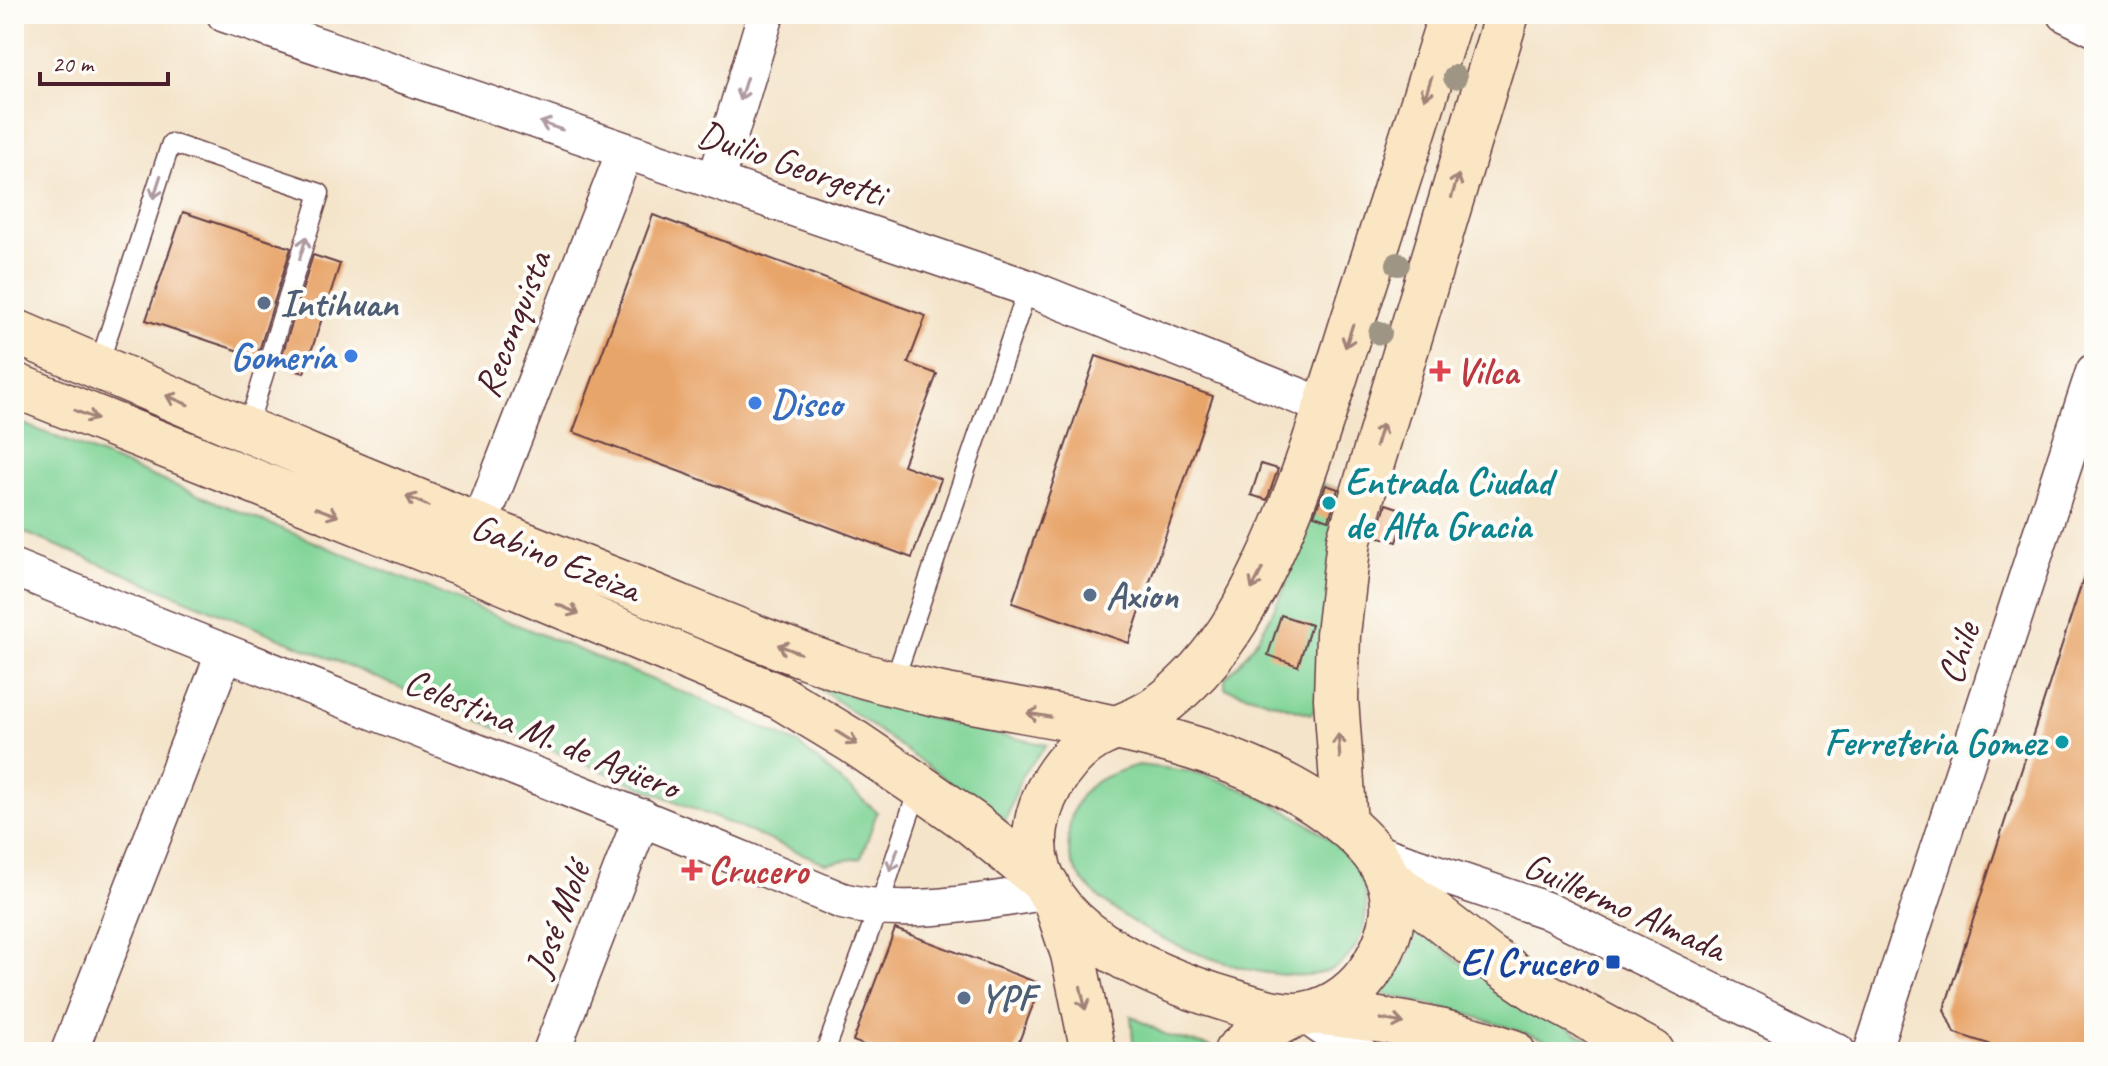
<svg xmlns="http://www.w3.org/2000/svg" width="2108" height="1066" font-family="Caveat,sans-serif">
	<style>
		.green { fill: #80d497; stroke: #657a61; stroke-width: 2 }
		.building { fill: #e8a56a }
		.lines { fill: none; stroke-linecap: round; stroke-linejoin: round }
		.lane-casing { stroke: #643d43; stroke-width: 21 }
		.street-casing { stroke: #643d43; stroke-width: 39 }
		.secondary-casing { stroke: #643d43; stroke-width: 47 }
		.lane { stroke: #fff; stroke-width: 18 }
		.street { stroke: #fff; stroke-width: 36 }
		.secondary { stroke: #fbe6c4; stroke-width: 44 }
		.tree { fill: #9f9584 }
		.oneway { stroke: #a28278 }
		.oneway2 { stroke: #ae9aa0 }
		.service-dot { fill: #5c6f8a; stroke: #fdfcf7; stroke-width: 3 }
		.shop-dot { fill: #3f7fe0; stroke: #fdfcf7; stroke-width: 3 }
		.health-dot { fill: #e0444e; stroke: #fdfcf7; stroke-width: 3 }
		.culture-dot { fill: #0f9aa8; stroke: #fdfcf7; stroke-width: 3 }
		.transit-dot { fill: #1a4fb4; stroke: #fdfcf7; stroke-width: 3 }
		.labels { text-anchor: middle; stroke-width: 8; stroke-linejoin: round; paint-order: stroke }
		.street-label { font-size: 38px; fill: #4a1f2b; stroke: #fdfcf7 }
		.service-label { font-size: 38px; font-weight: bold; fill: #4e5e75; stroke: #fdfcf7; text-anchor: start }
		.shop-label { font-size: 38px; font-weight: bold; fill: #366cbe; stroke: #fdfcf7; text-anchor: end }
		.health-label { font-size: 38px; font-weight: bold; fill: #be3a42; stroke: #fdfcf7; text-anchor: start }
		.culture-label { font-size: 38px; font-weight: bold; fill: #0d838f; stroke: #fdfcf7; text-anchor: start }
		.transit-label { font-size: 38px; font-weight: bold; fill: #164399; stroke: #fdfcf7; text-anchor: end }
	</style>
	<rect width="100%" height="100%" fill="#fdfcf7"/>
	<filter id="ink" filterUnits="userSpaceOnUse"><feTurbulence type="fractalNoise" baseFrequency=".0125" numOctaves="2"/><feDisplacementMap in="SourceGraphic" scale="16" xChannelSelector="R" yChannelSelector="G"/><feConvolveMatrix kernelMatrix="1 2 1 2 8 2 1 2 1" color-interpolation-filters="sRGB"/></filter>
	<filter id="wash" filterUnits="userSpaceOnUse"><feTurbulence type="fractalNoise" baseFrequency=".006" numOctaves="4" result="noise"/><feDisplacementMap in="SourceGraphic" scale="32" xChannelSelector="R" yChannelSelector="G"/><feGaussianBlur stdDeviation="1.8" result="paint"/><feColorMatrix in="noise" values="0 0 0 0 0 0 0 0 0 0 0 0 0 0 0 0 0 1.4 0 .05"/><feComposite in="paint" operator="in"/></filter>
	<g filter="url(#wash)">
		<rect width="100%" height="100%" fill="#f4e4ca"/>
		<path class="green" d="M14,420L712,704L798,744L877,812L861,858L825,863L14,528Z
			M1323,484L1349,492L1319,704L1311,714L1225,688V678C1274,634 1301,546 1323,484Z
			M815,685L967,728L1047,745L1022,775L1005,822Z
			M1138,765C1156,767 1174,769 1192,772C1229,780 1299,814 1328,838C1337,846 1351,859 1357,869C1375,901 1366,954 1330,970C1313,977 1294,976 1276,974C1217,968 1108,923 1076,871C1067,856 1067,840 1070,824C1076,785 1105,775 1138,765Z
			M1417,928L1468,969L1610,1052H1583L1461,1012L1379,993L1408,958Z
			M1131,1016L1168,1036L1219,1048L1215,1052H1134Z"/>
		<g id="blocks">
			<path class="building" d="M183,212L291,248L257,357L146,320Z
				M653,215L926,316L908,363L937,374L903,465L941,479L912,558L573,432Z
				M313,255L340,264L304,373L279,365Z
				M1096,356L1213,396L1129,643L1012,603Z
				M1261,464L1278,469L1267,500L1251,495Z
				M1326,485L1338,489L1329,520L1314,515Z
				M1386,504L1407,511L1397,542L1376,536Z
				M2087,567L2094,568V1052H2014L1954,1033L1944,1010Z
				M1281,615L1311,625L1298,666L1268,655Z
				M895,929L1041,984L1015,1052H881L853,1041Z"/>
		</g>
	</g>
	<g filter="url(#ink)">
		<use href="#blocks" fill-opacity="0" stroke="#643d43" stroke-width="2"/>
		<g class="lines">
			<g class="lane-casing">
				<path id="lane" d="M98,367L171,143L320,193L247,429
					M893,684L1028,288
					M825,1052L878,909L919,786"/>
			</g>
			<g class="street-casing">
				<path id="street" d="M225,14L1028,288L1326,407
					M2066,14L2094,28
					M716,180L766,14
					M479,527L625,151
					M14,568C290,680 568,785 842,901C907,918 985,901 1050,891
					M1371,851L1546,910L1837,1052
					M1304,1014L1358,1052
					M69,1052L224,654
					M551,1052L642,817
					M1872,1052L2094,372"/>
			</g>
			<g class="secondary-casing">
				<path id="secondary" d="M14,331C215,417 417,503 622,583C695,612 769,645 845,670C998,720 1179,714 1317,804C1378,845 1418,890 1375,963C1360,989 1335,1009 1305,1014C1282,1018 1254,1008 1232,1001C1158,979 1021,926 1036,827C1042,789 1069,749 1104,733C1123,725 1140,720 1157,708C1189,685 1216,653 1237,619C1290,530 1320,426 1351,327C1385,223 1418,118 1451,14
					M14,385L463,565L780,697L854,742L919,786L973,824L1047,885
					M1345,824L1336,699L1338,634L1349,540L1507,14
					M1391,881L1489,957L1540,992L1652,1052
					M1057,906L1073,954L1093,1052
					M1314,1012C1382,1019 1448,1029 1513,1052
					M1236,1052L1256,1034L1296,1015"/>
			</g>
			<use href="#lane" class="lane"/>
			<use href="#street" class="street"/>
			<use href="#secondary" class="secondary"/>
		</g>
		<g class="tree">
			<circle cx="1455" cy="77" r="12"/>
			<circle cx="1398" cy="264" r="12"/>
			<circle cx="1380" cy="333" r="12"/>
		</g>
		<defs><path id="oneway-shaft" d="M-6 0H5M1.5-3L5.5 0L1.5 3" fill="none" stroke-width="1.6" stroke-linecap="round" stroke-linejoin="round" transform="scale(2)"/></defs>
		<g class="oneway">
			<use href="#oneway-shaft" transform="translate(1428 88) rotate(108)"/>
			<use href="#oneway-shaft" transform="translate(1455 186) rotate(-73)"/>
			<use href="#oneway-shaft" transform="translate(1349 336) rotate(108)"/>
			<use href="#oneway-shaft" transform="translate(177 400) rotate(-157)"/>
			<use href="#oneway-shaft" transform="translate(86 415) rotate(22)"/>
			<use href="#oneway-shaft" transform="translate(1379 435) rotate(-73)"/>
			<use href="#oneway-shaft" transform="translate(417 501) rotate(-157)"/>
			<use href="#oneway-shaft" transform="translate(327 512) rotate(21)"/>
			<use href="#oneway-shaft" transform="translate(1257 579) rotate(117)"/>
			<use href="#oneway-shaft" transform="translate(568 609) rotate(23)"/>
			<use href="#oneway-shaft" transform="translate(789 649) rotate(-159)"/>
			<use href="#oneway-shaft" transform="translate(1039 715) rotate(-170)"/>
			<use href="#oneway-shaft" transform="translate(847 738) rotate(32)"/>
			<use href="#oneway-shaft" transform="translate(1339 746) rotate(-94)"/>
			<use href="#oneway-shaft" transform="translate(1083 998) rotate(78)"/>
			<use href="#oneway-shaft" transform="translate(1392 1021) rotate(10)"/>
		</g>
		<g class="oneway2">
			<use href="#oneway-shaft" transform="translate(743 89) rotate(107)"/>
			<use href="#oneway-shaft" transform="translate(551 126) rotate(-161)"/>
			<use href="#oneway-shaft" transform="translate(157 187) rotate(108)"/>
			<use href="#oneway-shaft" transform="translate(303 248) rotate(-73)"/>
			<use href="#oneway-shaft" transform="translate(894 860) rotate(109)"/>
		</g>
	</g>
	<g class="service-dot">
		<circle cx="264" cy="303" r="8"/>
		<circle cx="1090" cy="595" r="8"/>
		<circle cx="964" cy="998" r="8"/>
	</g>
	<g class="shop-dot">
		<circle cx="351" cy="356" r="8"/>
		<circle cx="755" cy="403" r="8"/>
	</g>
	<g class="health-dot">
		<path d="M1436 359h8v8h8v8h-8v8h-8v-8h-8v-8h8z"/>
		<path d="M688 858h8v8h8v8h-8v8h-8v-8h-8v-8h8z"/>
	</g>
	<g class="culture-dot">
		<circle cx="1329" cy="503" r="8"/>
		<circle cx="2062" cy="742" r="8"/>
	</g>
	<rect class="transit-dot" x="1605" y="954" width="16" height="16" rx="4"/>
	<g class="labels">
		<g class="street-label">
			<text transform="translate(792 163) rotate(19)" y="13">Duilio Georgetti</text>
			<text transform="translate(512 324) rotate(-69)" y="13">Reconquista</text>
			<text transform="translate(556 557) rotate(22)" y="13">Gabino Ezeiza</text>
			<text transform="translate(1958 653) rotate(-72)" y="13">Chile</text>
			<text transform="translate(542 733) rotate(22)" y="13">Celestina M. de Agüero</text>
			<text transform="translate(1625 906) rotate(24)" y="13">Guillermo Almada</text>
			<text transform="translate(557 919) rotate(-69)" y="13">José Molé</text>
		</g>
		<g class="service-label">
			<text x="280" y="316">Intihuan</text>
			<text x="1106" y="608">Axion</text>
			<text x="980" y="1011">YPF</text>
		</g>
		<g class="shop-label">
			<text x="335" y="369">Gomería</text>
			<text x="771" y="416" text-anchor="start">Disco</text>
		</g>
		<g class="health-label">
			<text x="1456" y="384">Vilca</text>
			<text x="708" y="883">Crucero</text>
		</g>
		<g class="culture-label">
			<text x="1345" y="494">Entrada Ciudad<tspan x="1345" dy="44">de Alta Gracia</tspan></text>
			<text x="2046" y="755" text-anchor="end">Ferreteria Gomez</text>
		</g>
		<g class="transit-label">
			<text x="1597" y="975">El Crucero</text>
		</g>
	</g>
	<rect width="2108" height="1066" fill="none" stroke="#fdfcf7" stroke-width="48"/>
	<path d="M40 72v12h128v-12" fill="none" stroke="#4a1f2b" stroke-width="4"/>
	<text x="52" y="72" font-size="24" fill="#4a1f2b" stroke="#fdfcf7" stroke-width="6" paint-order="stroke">20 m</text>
</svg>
